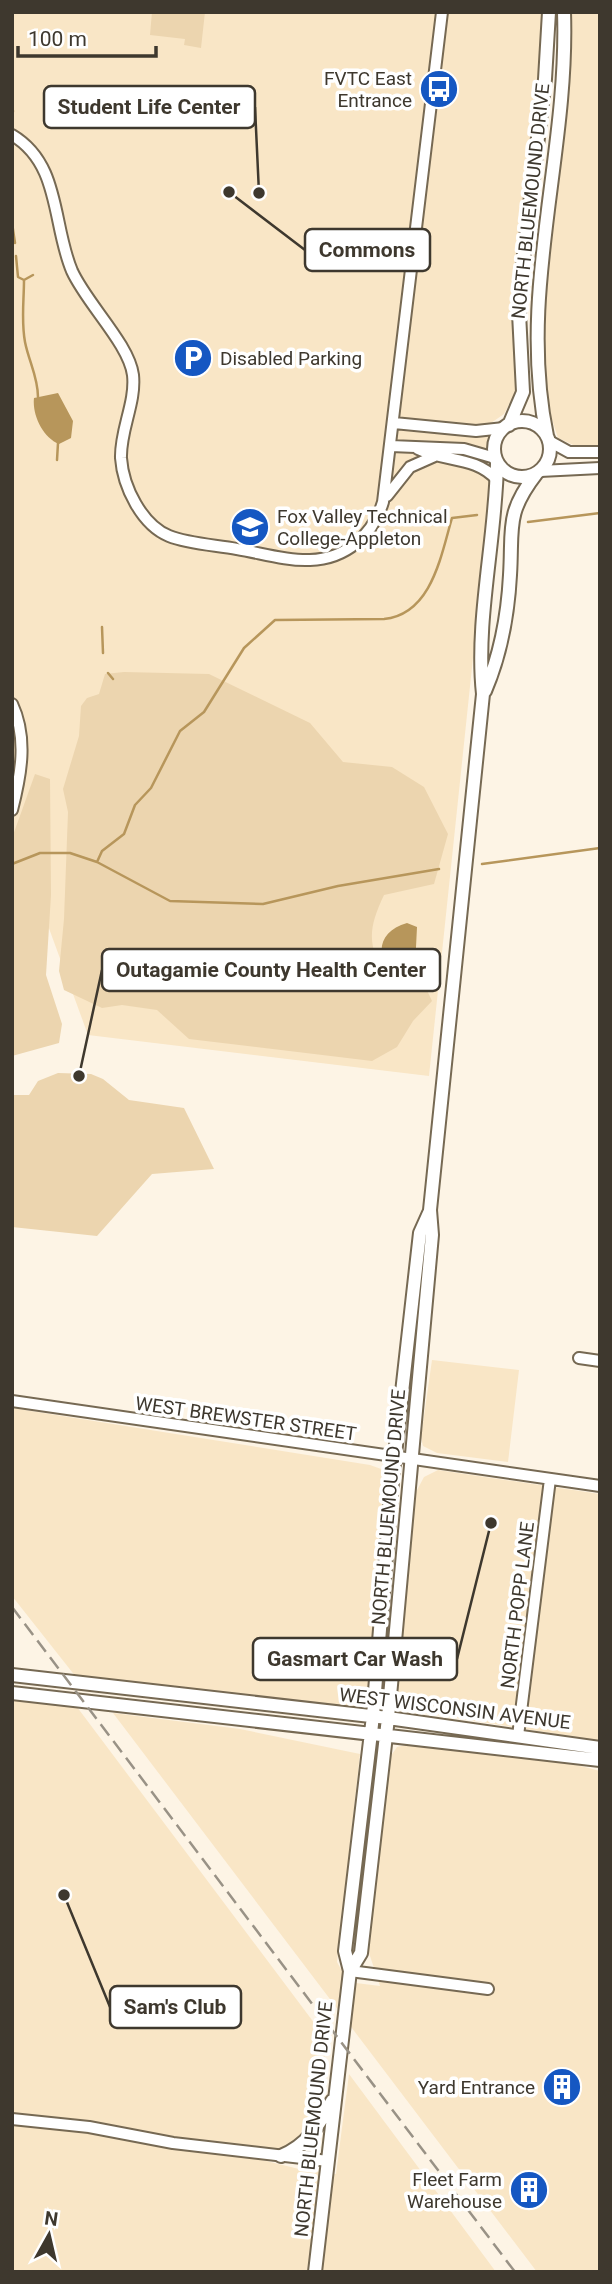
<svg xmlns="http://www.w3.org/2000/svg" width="612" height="2284" font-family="Roboto,sans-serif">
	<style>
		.built { fill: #f9e6c6 }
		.green { fill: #ecd5af }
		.water { fill: #b7965b }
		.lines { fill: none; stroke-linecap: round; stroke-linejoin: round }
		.stream { stroke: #b7965b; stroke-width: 2.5 }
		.minor-casing { stroke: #766953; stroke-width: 14 }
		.major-casing { stroke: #766953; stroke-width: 16 }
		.minor { stroke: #fff; stroke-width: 10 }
		.major { stroke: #fff; stroke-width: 12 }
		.rail { stroke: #999286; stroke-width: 2.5; stroke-dasharray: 14 7; stroke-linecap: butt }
		.labels { text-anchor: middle; stroke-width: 7; stroke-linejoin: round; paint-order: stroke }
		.poi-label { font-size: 19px; fill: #3e382e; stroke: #fff; text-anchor: end }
		.street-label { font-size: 19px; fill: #3e382e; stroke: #fff }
		.leader { fill: none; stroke: #3e382e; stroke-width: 2.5 }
		.callout-dot { fill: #3e382e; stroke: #fff; stroke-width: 2.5 }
		.callout { fill: #fff; stroke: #3e382e; stroke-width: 2.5 }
		.callout-label { font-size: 21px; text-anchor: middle; font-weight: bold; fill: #3e382e }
	</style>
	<rect width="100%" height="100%" fill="#fdf4e5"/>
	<path class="built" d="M12,12H543L542,41L514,272L512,327L518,388L504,414L491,423L487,478L491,487L429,1076L88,1035L24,860L12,864Z
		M571,12H600V447L580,448L558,438L546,401L543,371V300L570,65Z
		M432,1360L519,1370L508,1462L437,1453L423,1446L421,1437Z
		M12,1408L370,1465L384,1470L392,1481L367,1699L360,1707L348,1709L76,1677L12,1596Z
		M438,1470L600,1494V1741L413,1711L400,1702L397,1690L416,1492L424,1477Z
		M12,1699L77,1707L327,2040L316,2117L310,2130L291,2144L258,2159L299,2169L336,2174L349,2074L496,2272H12Z
		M113,1713L240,1729L360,1754L337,1962L348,1982L380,1986L369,1953L368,1939L390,1757L397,1747L410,1744L577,1765L600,1771V2272H537Z"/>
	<path class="green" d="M152,12H205L201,48L184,45L185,39L150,35Z
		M124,672L209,674L310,723L343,762L392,767L424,787L448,834L434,884L384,895C368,929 367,945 386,977L424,984L432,1001L413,1021L397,1047L372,1061L189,1039L157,1010L122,1005L102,1008L64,990L59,971L64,919L68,812L63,789L79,736L81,706L87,698L99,694L105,674Z
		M35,774L50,779L51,895L46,975L62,1024L59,1043L12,1056V838Z
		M58,1073L91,1074L103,1079L129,1100L184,1108L214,1169L152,1174L97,1236L12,1227V1095H29L38,1081Z"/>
	<path class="water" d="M58,393L73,421L71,438L59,444C43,438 32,415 34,398Z
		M407,923L417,927L415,967L407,973L388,971C375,949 382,930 407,923Z"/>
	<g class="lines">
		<path class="stream" d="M12,117L13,111
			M12,223L15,243
			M16,256L18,277L24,280C24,301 21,321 25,342C29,362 38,377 38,397
			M24,280L33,275
			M57,460L58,443
			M528,522L600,513
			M102,627L103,653
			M108,673L113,679
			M97,862L102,851L124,834L135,805L151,788L180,731L204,712L244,648L275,620L384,619C432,614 441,555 452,518L477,515
			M12,864L40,853H70L97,862L170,901L263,904L338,886L439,869
			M482,864L600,848"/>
		<g class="minor-casing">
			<path id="minor" d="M12,135C61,164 52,224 72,271C87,304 129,344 133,375C136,403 120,430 121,458C123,487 142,525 169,536C189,544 216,545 237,549C261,553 286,561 310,560C346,559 373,535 383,502L442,12
				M394,423L476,431L504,428
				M549,441L569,452H600
				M391,446L464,449L495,458
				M418,449C445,462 476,456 497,480
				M540,471L600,468
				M387,496L410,467L437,455
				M12,704C28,738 21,775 12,810
				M579,1358L600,1361
				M12,1401L600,1486
				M518,1736L550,1479
				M350,1971L488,1989
				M12,2119L89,2127L173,2143L328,2161"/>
		</g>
		<g class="major-casing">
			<path id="major" d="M494 449a28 28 0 1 1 56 0a28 28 0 1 1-56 0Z
				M509,425L523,392L519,313L522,271L545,79L549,12
				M547,436C517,293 569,155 564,12
				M485,691C500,656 508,613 510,575C513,529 505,514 536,474
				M12,1675L388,1718L600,1748
				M12,1693L600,1760
				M350,1971L361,1953L388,1718L432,1235L430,1210L483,694C475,621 496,538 497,463
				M281,2156C308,2145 319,2125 332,2101
				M315,2272L350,1971L345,1951L373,1716L392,1481L420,1233L429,1213"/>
		</g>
		<use href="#minor" class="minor"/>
		<use href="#major" class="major"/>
		<path class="rail" d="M12,1607L515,2272"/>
	</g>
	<defs>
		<g id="bus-disc" transform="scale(2.0125)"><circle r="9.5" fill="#1557c2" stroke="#fff"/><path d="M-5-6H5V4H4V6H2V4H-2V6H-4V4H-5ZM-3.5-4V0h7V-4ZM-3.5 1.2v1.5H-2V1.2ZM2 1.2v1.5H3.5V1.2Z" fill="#fff"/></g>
		<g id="parking-disc" transform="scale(2.0125)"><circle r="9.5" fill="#1557c2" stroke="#fff"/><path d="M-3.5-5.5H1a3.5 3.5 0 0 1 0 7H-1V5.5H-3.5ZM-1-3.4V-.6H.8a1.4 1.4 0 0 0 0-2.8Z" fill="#fff"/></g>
		<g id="university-disc" transform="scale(2.0125)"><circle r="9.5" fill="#1557c2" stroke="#fff"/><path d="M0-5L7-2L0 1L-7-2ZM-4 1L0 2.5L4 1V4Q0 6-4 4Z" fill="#fff"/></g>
		<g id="building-disc" transform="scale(2.0125)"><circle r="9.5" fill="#1557c2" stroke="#fff"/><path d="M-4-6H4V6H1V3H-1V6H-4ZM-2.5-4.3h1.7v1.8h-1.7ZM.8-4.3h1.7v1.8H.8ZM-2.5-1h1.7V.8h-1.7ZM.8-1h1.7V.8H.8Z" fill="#fff"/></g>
	</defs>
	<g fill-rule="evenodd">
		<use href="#bus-disc" x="439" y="89"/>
		<use href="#parking-disc" x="193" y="358"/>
		<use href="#university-disc" x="250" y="527"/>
		<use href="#building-disc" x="562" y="2087"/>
		<use href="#building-disc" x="529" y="2190"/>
	</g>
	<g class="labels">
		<g class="poi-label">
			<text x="412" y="85">FVTC East<tspan x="412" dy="22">Entrance</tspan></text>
			<text x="220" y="365" text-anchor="start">Disabled Parking</text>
			<text x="277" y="523" text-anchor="start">Fox Valley Technical<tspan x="277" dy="22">College-Appleton</tspan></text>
			<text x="535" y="2094">Yard Entrance</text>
			<text x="502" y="2186">Fleet Farm<tspan x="502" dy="22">Warehouse</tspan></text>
		</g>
		<g class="street-label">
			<text transform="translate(530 201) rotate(-84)" y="7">NORTH BLUEMOUND DRIVE</text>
			<text transform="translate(246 1418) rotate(8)" y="7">WEST BREWSTER STREET</text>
			<text transform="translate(388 1507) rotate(-85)" y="7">NORTH BLUEMOUND DRIVE</text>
			<text transform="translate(517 1605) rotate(-83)" y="7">NORTH POPP LANE</text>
			<text transform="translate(455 1708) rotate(7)" y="7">WEST WISCONSIN AVENUE</text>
			<text transform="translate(313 2119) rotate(-84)" y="7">NORTH BLUEMOUND DRIVE</text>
		</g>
	</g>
	<path class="leader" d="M259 193L255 107M229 192L305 250M79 1076L102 970M491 1523L457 1659M64 1895L110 2007"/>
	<g class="callout-dot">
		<circle cx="259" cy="193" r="7"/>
		<circle cx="229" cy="192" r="7"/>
		<circle cx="79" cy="1076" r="7"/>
		<circle cx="491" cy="1523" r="7"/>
		<circle cx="64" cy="1895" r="7"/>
	</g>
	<g class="callout">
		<rect x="44" y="86" width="211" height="42" rx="7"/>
		<rect x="305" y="229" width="125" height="42" rx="7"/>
		<rect x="102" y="949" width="338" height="42" rx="7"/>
		<rect x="253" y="1638" width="204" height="42" rx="7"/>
		<rect x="110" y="1986" width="131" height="42" rx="7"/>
	</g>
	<g class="callout-label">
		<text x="149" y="114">Student Life Center</text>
		<text x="367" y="257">Commons</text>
		<text x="271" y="977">Outagamie County Health Center</text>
		<text x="355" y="1666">Gasmart Car Wash</text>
		<text x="175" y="2014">Sam's Club</text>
	</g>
	<rect width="612" height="2284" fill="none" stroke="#3e382e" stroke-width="28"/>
	<g transform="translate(49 2235) rotate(8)" stroke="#ffffff" stroke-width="5" paint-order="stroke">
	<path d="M0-5L12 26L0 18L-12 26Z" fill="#3e382e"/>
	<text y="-10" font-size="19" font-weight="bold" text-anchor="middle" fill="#3e382e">N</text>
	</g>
	<path d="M18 46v10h138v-10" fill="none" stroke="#3e382e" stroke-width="3.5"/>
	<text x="28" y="46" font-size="21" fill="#3e382e" stroke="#ffffff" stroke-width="5" paint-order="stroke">100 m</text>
</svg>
